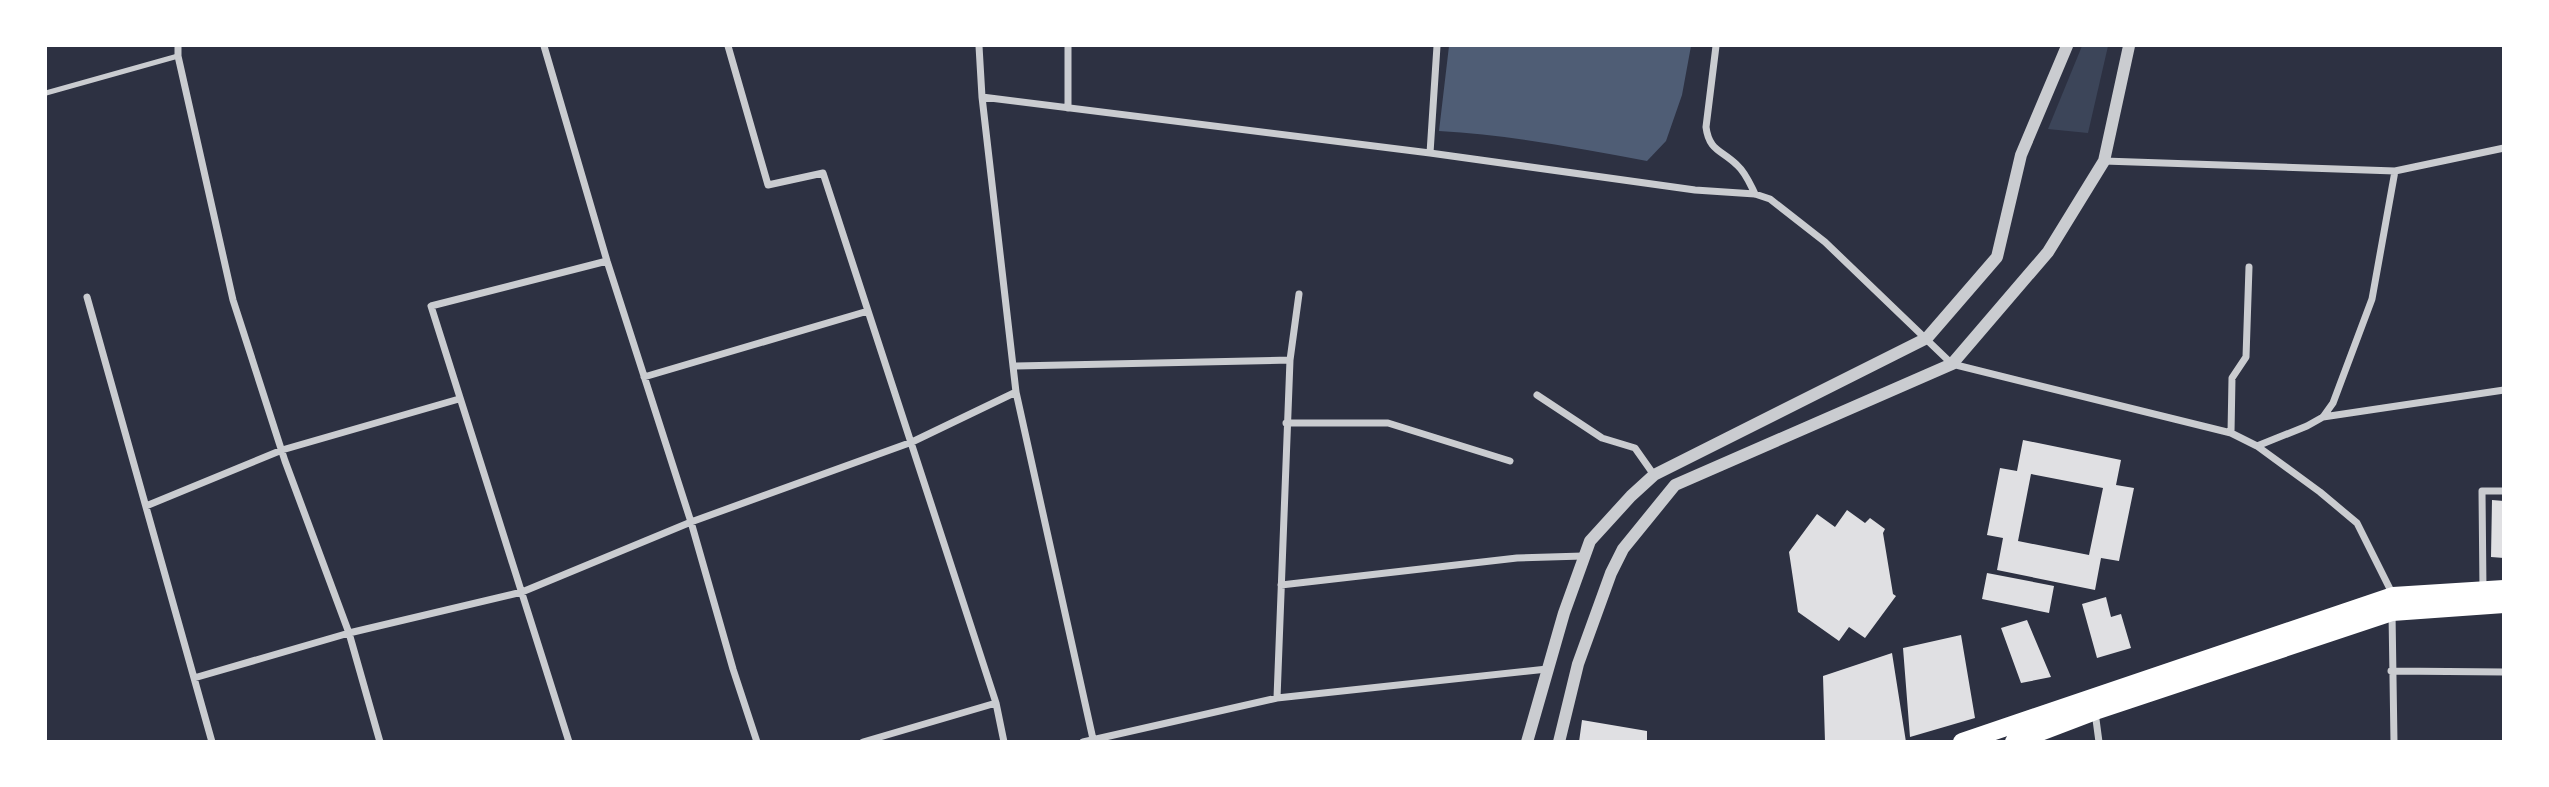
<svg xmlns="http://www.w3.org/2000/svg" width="2549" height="787" font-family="'Fira Sans Condensed',sans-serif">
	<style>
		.green { fill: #3c4559 }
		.water { fill: #4f5d75 }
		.building { fill: #e0e0e3; fill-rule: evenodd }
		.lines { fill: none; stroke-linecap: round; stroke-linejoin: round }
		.service { stroke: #caccd0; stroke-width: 5 }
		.minor { stroke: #caccd0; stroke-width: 7 }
		.tertiary { stroke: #caccd0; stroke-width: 12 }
		.primary { stroke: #fff; stroke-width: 18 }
	</style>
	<rect width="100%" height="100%" fill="#2d3142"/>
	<path class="green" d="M2082,46H2108L2088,133L2048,129Z"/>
	<path class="water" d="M1449,46H1691L1682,95L1666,141L1647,161C1578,148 1509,135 1439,131Z"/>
	<path class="building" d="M2023,440L2121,460L2116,485L2134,488L2119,561L2101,558L2095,590L1997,570L2003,538L1987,535L2000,468L2017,471ZM2031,474L2103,488L2089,555L2018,541Z
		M2492,500L2504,501V558L2491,557Z
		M1847,510L1865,523L1870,518L1885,529L1883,533L1893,594L1896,596L1865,638L1849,627L1839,641L1798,612L1789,552L1817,514L1835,527Z
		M1987,573L2054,586L2049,613L1982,599Z
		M2106,597L2111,617L2121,614L2131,648L2097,658L2082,604Z
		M2027,620L2051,677L2021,683L2001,628Z
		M1961,635L1975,718L1910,737L1903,648Z
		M1892,653L1906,742H1825L1823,676Z
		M1582,720L1647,731V742H1579Z"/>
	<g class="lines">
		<path class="service" d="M46,93L178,56"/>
		<path class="minor" d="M178,46V56L233,300L285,461L349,633L380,742
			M544,46L607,261L691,522L733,669L757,742
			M728,46L768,185L823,173L996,703L1004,742
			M979,46L982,97L1016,392L1093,739
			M1068,46V108
			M1716,46L1706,127C1709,151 1722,150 1737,165C1746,173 1750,184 1755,194
			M982,97L1430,153L1695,190L1755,194L1770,199L1825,242L1952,364L2231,433L2257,446L2320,492L2357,523L2393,595
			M1430,153L1437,46
			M2104,161L2395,171
			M87,297L212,742
			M1013,366L1290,360L1299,294
			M644,377L868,311
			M1537,395L1602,438L1635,448L1654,475
			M2323,417L2504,390
			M1286,423H1388L1510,461
			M2231,433L2232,378L2246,357L2249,267
			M2257,446L2307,426L2323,417L2333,403L2372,299L2395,171L2504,148
			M146,506L282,450L459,399
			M1281,585L1517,558L1583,556
			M2483,590L2482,491H2504
			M2392,613L2394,742
			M2391,671L2504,672
			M194,678L349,633L522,592L691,522L912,442L1016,392
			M1277,698L1290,360
			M2095,712L2099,742
			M569,742L431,306L607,261
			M863,742L996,703
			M1083,742L1277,698L1547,669"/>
		<path class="tertiary" d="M1527,742L1564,613L1590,541L1631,496L1654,475L1927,338L1997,257L2021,155L2067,46
			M1559,742L1578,664L1611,573L1623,549L1675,485L1952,364L2048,252L2104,161L2129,46"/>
		<path class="primary" d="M1962,742L2393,596L2504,589
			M2014,742L2095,711L2392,612L2504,604"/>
	</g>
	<rect width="2549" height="787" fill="none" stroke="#ffffff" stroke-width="94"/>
</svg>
